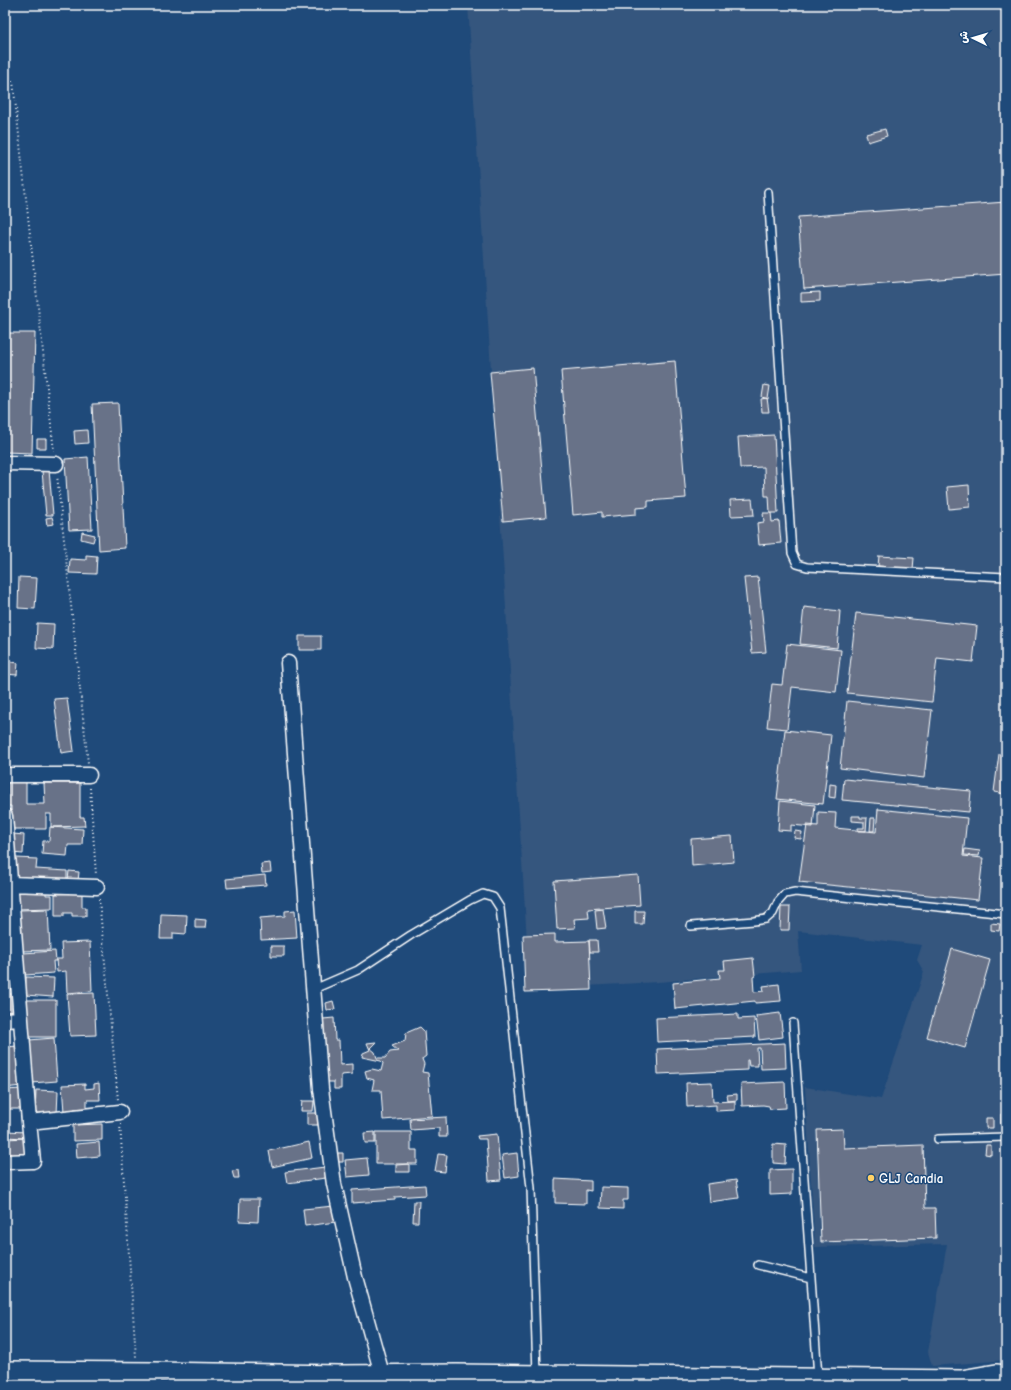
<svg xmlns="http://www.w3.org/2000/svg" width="1011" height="1390" font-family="'Comic Neue','Playpen Sans Arabic',sans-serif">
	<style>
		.built { fill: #35567e }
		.building { fill: #687288; stroke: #fff }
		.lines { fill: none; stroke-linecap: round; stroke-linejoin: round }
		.lane-casing { stroke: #fff; stroke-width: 10 }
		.street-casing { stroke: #fff; stroke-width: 17 }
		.secondary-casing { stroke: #fff; stroke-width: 22 }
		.path { stroke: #fff; stroke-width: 2; stroke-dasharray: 1 3; stroke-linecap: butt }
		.lane { stroke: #1f4a7a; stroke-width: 7 }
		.street { stroke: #1f4a7a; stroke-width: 14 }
		.secondary { stroke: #1f4a7a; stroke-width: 19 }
		.poi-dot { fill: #ffd166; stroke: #1f4a7a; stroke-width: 1.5 }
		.labels { text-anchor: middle; stroke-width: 3; stroke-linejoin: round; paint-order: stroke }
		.poi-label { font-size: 13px; font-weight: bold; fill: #fff; stroke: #1f4a7a; text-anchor: start }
	</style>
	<rect width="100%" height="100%" fill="#1f4a7a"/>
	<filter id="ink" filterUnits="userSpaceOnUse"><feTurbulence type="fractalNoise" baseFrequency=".025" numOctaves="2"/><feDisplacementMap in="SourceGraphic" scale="8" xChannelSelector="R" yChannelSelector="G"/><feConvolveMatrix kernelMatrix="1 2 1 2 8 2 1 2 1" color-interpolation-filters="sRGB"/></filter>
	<g filter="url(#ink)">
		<path class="built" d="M468,5H1006V1360L932,1366L928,1352L947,1244L815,1247L805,1087L881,1099L924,972L917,960L922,945L798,931L801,970L658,982L530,989Z"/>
		<path class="building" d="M885,129L887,136L868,142L866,134Z
			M1006,202V274L804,289L798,217Z
			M820,292V301L801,302V293Z
			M5,333H35L32,453L5,452Z
			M675,361L686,498L648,501V507L636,508V514L602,517V512L573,515L561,371Z
			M533,368L546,517L503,521L490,372Z
			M764,385L770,386L768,399L762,397Z
			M767,398L769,412H762L761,399Z
			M118,403L125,548L99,550L92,404Z
			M87,430L88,443L75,444L74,431Z
			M774,435L778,513H770L769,496H765L764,467L740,468L738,437Z
			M37,439H46V448H37Z
			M88,457L92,529L69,530L65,459Z
			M49,470L53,515H46L42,471Z
			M969,485L970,507L949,509L947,487Z
			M752,499L754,515L731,516L730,500Z
			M763,513H771L772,522L779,521L781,543L759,545L757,523L764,522Z
			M52,517L54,524L47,525L46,518Z
			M82,532L95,535L93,542L81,539Z
			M86,555L97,556L96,574L69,573L70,559L86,560Z
			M879,556L914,558L913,569L878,566Z
			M19,577L37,578L35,609L18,608Z
			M758,577L766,652L752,653L744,578Z
			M804,607L840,611L837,648L800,644Z
			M856,613L977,626L973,662L937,658L932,702L847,693Z
			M37,623L54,624L53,649L36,648Z
			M299,636H321V650H299Z
			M787,644L841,650L836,692L792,687L787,729L767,727L772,684L782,685Z
			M6,661L18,663L17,675L5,674Z
			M67,698L74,751L61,753L54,699Z
			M847,701L932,710L924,778L840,768Z
			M785,730L831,735L823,804L777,799Z
			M999,754L1006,755V794L994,792Z
			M844,779L971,791L969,812L842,800Z
			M8,781H26V804H45L44,783H80V817H84L85,826L51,827V814H46V829H11V806H8Z
			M830,784L836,785L835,798L829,797Z
			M780,801L815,805L813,827L791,825V831L778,830Z
			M878,809L967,818L963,856L983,858L978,900L799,882L807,825L818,826V812L836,813L835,828L876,832Z
			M852,816H860V818H867L866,831H858V828H864V822L852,821Z
			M871,818H875L874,831H870Z
			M50,827L83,829L82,845H68L67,856L42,854L43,841H49Z
			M795,831L802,832L801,839L794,838Z
			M13,834L24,835L23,854L12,853Z
			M732,836L734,862L692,866L691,839Z
			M965,849L980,851L979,856L964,855Z
			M16,858L37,859L36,869L67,871V881L15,879Z
			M270,863L271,872L262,873L261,864Z
			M69,871L79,872L78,881L68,880Z
			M265,875L266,885L227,888L226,879Z
			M638,875L640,905L588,909L589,918L574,919L575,928L557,929L554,881Z
			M46,887V895H52V908L18,909L17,890Z
			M82,893V907H86V916H72V913H64V916H55V894Z
			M781,907H790L789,930H780Z
			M48,909L50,950L22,951L20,910Z
			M603,909L606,928L597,929L595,910Z
			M295,910L297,938L261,940L260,918L285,916V911Z
			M635,911H644L643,924H635Z
			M161,914L187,915L186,934L173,933V939H160Z
			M195,919L206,920L205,928H195Z
			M991,923L1000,924L999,931L991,930Z
			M555,934V942L589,941L591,990L525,992L523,935Z
			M589,940H597L598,952H590Z
			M90,942L92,991L67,993L66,971L57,972L56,959H62L61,943Z
			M271,946H284V956H271Z
			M952,949L990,960L965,1048L927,1037Z
			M55,951L56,961H53L54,973L25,975L23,953Z
			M753,958L755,976L753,977L754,992L764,991L763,986L779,984L781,1001L755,1003V1001L675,1009L673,983L720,978L719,970H725L724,961Z
			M5,969H14V989H5Z
			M26,977L54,978L53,997L25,995Z
			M94,993L96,1035L70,1036L67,994Z
			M5,994H12V1012H5Z
			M27,1000H56V1037H27Z
			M333,1001L335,1009L327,1010L326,1003Z
			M780,1013L783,1037L759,1040L756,1016Z
			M738,1014V1019L754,1018L755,1037L657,1042L656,1018Z
			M334,1018L335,1040H339L340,1065L352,1064V1074L341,1075V1089H334V1082H326L323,1019Z
			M420,1027L424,1031L426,1056L422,1059L424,1064L422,1072L428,1073L432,1116L383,1120L381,1090H372L374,1080L367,1078L365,1071L372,1069L381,1071L383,1063L381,1061L362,1057L363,1053L370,1050L367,1043L376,1042L370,1048L375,1052L377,1058H385L390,1052L398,1051L392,1046L405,1041L406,1033Z
			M54,1038L57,1081L32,1083L29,1040Z
			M785,1043L786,1068L761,1069L760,1048H757L758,1066H749L748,1060H747V1070L658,1074L657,1049Z
			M18,1046L21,1086L5,1088V1047Z
			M712,1082L713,1102L735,1101V1110L716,1111V1105L687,1107L686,1083Z
			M785,1082L786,1108L770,1109L769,1106L763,1105L742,1106L741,1084Z
			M99,1083L100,1100H87V1108L74,1109V1111L64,1112L62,1085L85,1084V1089L94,1088V1084Z
			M22,1089V1109H5V1090Z
			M36,1090L58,1091L57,1114L35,1113Z
			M737,1094V1100L728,1101L727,1095Z
			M302,1101H314L313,1111H301Z
			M307,1113H317L318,1125H307Z
			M1001,1114H1006V1125H1001Z
			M5,1116H7L6,1131L26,1132L25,1138L5,1137Z
			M446,1117L447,1137H439V1128L411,1130L410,1119Z
			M986,1118H993V1128H986Z
			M102,1124V1140L73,1141V1125Z
			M843,1129L844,1148L923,1145L925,1208H935L936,1238L821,1242L817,1130Z
			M375,1132V1143H365L364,1133Z
			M376,1132H411V1150H417V1164H376Z
			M497,1134L501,1180L489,1181L486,1139H478L477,1136Z
			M27,1138L28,1154L5,1155V1139Z
			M99,1142L100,1156L77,1158L76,1144Z
			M309,1142L312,1158L272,1167L269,1151Z
			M773,1144L786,1145L785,1164L773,1163Z
			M986,1145H991V1155L985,1154Z
			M336,1153H343V1162H337Z
			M517,1153L519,1176L505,1178L502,1155Z
			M438,1154L447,1155L445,1172L435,1171Z
			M367,1158L369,1175L347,1177L345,1160Z
			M409,1164V1172H396V1165Z
			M325,1167L326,1178L287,1183L285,1172Z
			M792,1169V1194L770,1195V1170Z
			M238,1170L239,1178H234L232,1171Z
			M555,1179L591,1181V1191L586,1190V1204L555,1203Z
			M736,1180L739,1198L709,1202L707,1184Z
			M425,1185L426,1195L395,1197V1200L352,1203V1190Z
			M601,1187L628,1188V1200H623V1209L600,1208Z
			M240,1199H259L258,1222L239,1221Z
			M414,1201H419L418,1222H413Z
			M334,1206L336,1222L305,1226L303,1209Z"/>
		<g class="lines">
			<g class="lane-casing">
				<path id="lane" d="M768,192L792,553L797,564L807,567L1006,577
					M691,926L754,921L766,919L773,913L778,902L785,894L795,892L1006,914
					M314,989L358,970L411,935L470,900L483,894L493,897L500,908L531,1188L537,1374
					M793,1023L818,1377
					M938,1139L1006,1137
					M758,1265L811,1278"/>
			</g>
			<g class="street-casing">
				<path id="street" d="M5,463L56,464
					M288,663L321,1089L334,1184L355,1277L382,1374
					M5,775H89
					M5,816L29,1122L33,1161L5,1162
					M10,884L97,887
					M5,1020L21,1019
					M29,1122L120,1112
					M42,1373L43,1385
					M154,1385V1372"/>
			</g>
			<g class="secondary-casing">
				<path id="secondary" d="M5,1371L154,1372L339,1375L457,1374L961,1380L996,1374L1006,1375"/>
			</g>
			<path class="path" d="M13,81L54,451
				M57,475L88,763
				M90,788L96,875
				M99,899L118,1100
				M120,1124L136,1357"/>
			<use href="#lane" class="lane"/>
			<use href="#street" class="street"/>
			<use href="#secondary" class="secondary"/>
		</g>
	</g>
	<circle class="poi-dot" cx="871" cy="1178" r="4"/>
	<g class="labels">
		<g class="poi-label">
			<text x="879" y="1183">GLJ Candia</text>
		</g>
	</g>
	<rect width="1011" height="1390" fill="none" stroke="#1f4a7a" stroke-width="20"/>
	<rect x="10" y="10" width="991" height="1370" fill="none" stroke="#fff" stroke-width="1.5" filter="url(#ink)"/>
	<g transform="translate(973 38) rotate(275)" stroke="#1f4a7a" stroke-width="3" paint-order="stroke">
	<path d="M0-3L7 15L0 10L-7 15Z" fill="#ffffff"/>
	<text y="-6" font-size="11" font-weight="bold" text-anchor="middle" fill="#ffffff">ش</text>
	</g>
</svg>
